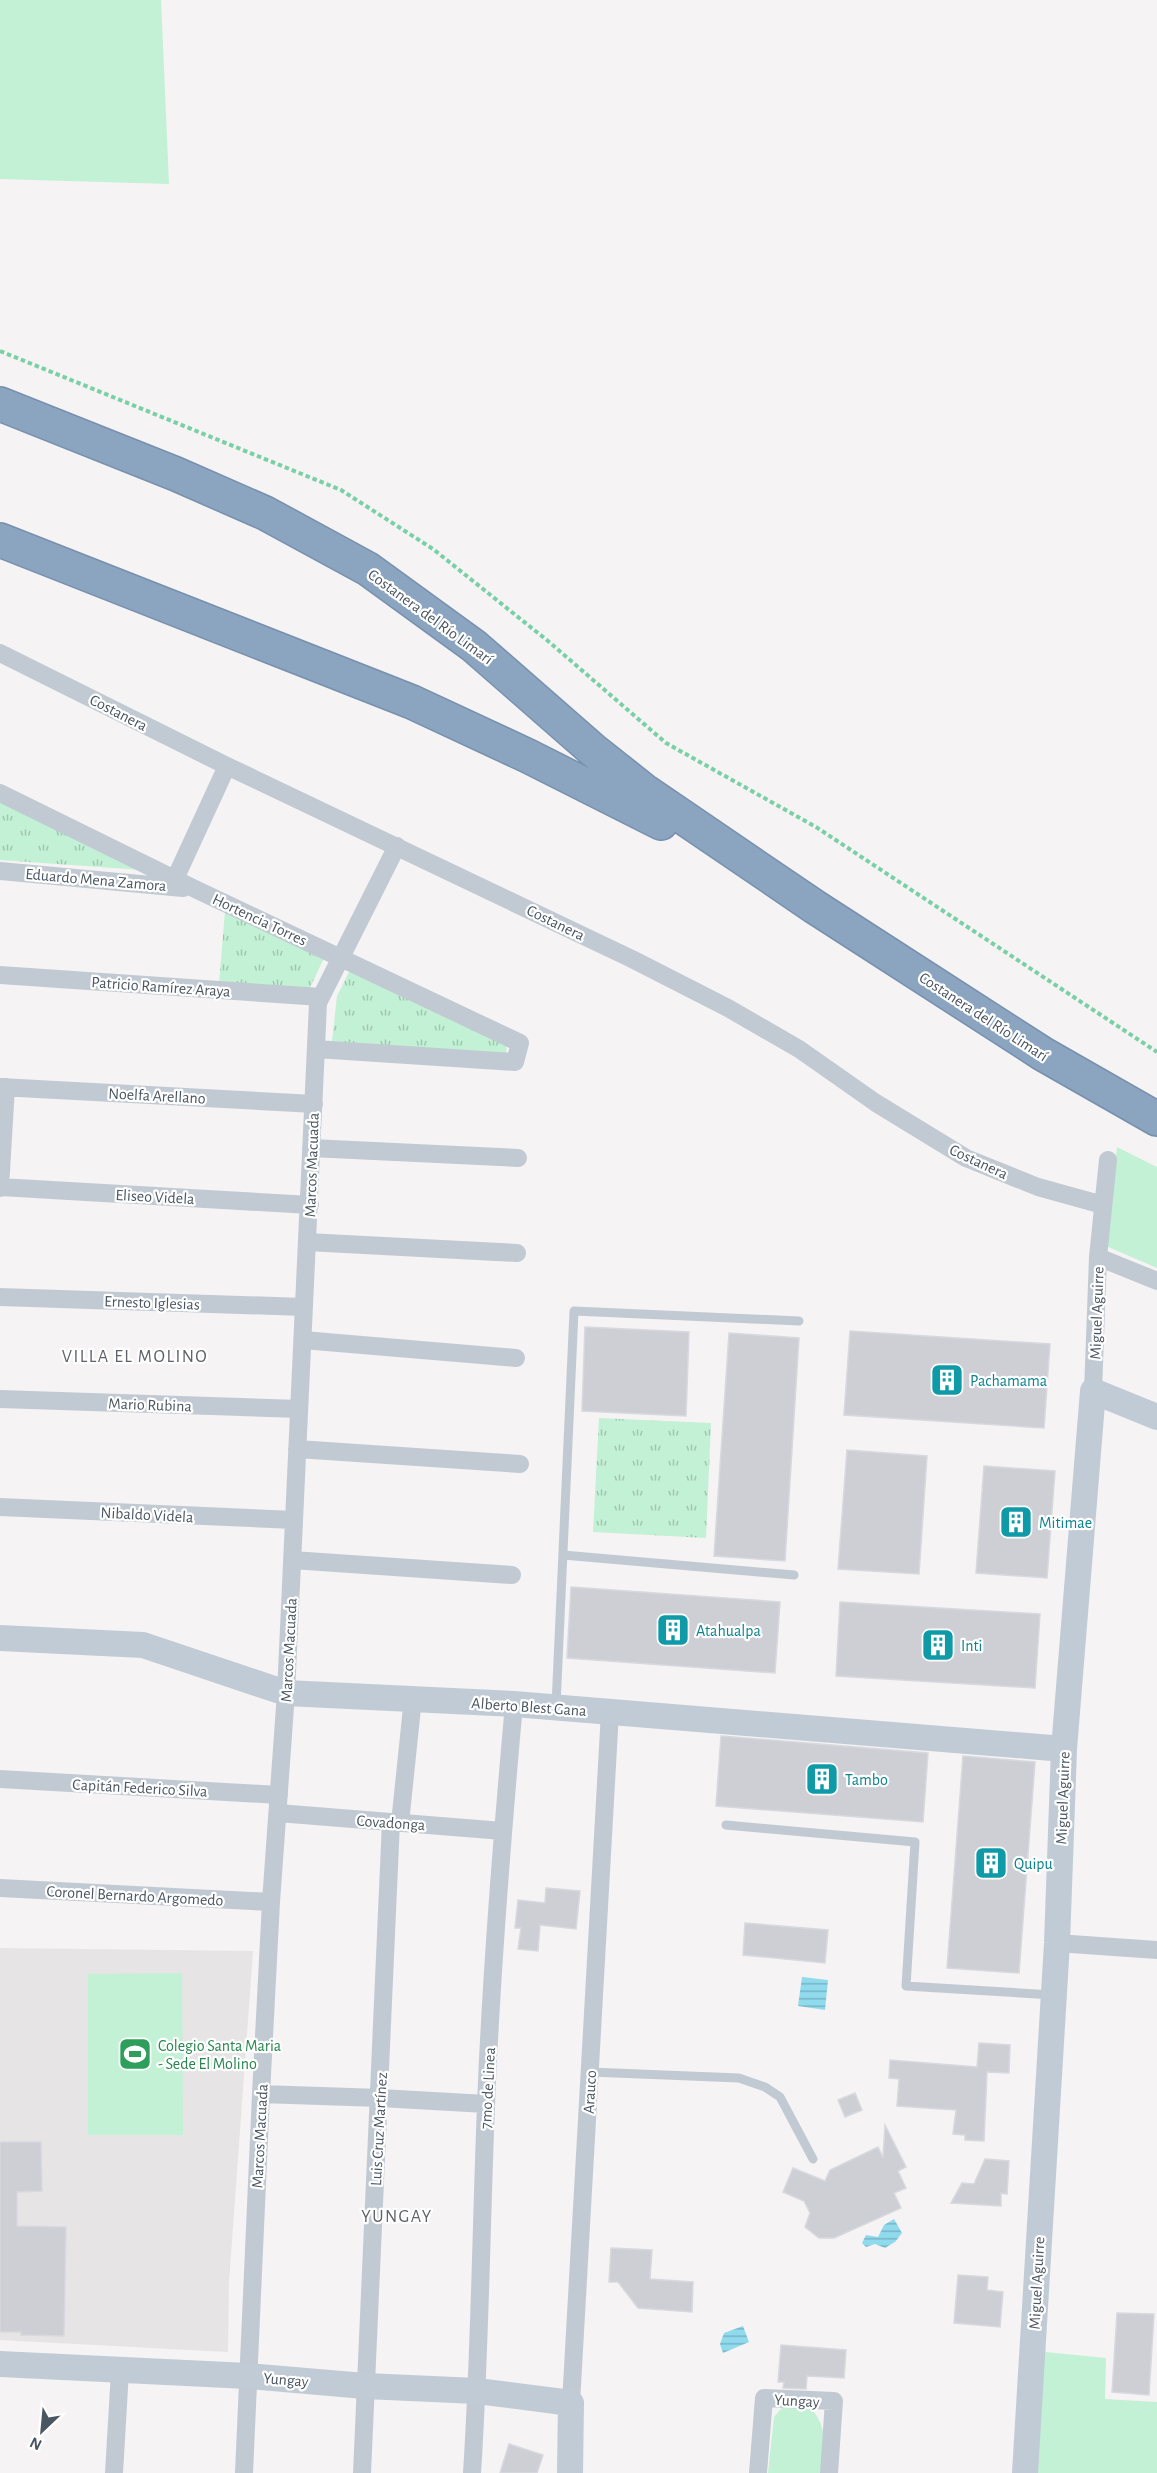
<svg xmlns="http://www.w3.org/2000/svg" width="1157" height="2473" font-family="'Alegreya Sans',sans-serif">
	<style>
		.education { fill: #e6e4e5 }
		.grass { fill: #c3f1d5 }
		.park { fill: url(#park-tufts) }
		.water { fill: url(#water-rules) }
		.building { fill: #cdcfd5; stroke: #d7d9de; stroke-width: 1.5 }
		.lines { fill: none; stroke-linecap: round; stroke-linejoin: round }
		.highway-casing { stroke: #7690ad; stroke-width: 36 }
		.path { stroke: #7ad0a6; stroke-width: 4; stroke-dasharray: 4.5 3; stroke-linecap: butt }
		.lane { stroke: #c1cad2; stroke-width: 9 }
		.street { stroke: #c1cad2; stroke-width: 18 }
		.secondary { stroke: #c1cbd6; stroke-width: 26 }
		.highway { stroke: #8ba5c1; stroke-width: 33 }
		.labels { text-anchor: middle; stroke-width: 4.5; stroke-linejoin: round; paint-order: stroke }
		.street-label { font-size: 16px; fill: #4a5661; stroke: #fff }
		.culture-label { font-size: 16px; fill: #0d838f; stroke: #fff; text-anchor: start }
		.leisure-label { font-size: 16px; fill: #27864d; stroke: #fff; text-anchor: start }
		.neighbourhood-label { font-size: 18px; letter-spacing: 1.5px; fill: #5f6368; stroke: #fff }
	</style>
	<defs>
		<pattern id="park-tufts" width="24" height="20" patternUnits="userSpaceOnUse" patternTransform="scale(1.5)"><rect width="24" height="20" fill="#c3f1d5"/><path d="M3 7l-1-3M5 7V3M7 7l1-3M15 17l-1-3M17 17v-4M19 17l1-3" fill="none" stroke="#a0c6b0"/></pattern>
		<pattern id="water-rules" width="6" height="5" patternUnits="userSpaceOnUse" patternTransform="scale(1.5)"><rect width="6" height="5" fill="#90daee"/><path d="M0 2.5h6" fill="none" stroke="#78b4c4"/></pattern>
	</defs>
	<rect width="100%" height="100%" fill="#f5f3f3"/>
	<path class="education" d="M0,1948L253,1951L229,2282L228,2352L0,2340Z"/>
	<path class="grass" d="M0,0H161L169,184L0,179Z
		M1117,1147L1157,1167V1268L1106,1246Z
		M182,1973L183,2135H88V1974Z
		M1035,2351L1106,2358L1105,2399L1157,2402V2473H1026Z
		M784,2405L808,2406C830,2426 823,2446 821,2473H768L774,2417Z"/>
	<path class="park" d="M0,800L142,870L0,860Z
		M225,911L324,958L308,992L219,984Z
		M350,970L507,1043L506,1056L332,1041L337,996Z
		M599,1418L711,1423L706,1538L593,1532Z"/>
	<path class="water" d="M802,1977L828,1980L825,2010L798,2006Z
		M894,2219L902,2233L895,2242L885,2248L875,2244L866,2247L862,2243L866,2235L878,2237L884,2225Z
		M743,2326L749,2342L723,2353L720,2344L724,2333Z"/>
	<path class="building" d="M585,1327L689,1332L686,1416L582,1411Z
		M850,1331L1050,1344L1044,1428L844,1415Z
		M729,1333L799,1338L785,1561L714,1556Z
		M847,1450L927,1456L919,1574L838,1569Z
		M984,1466L1055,1471L1047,1578L976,1573Z
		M571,1587L780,1602L775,1673L567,1658Z
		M840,1602L1040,1614L1035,1688L836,1676Z
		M721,1736L928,1753L923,1822L716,1806Z
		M963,1756L1035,1762L1019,1973L947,1968Z
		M546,1888L580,1891L576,1929L540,1925L538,1951L518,1949L521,1928H515L518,1900L545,1903Z
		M745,1923L828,1930L825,1963L743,1955Z
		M979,2043L1010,2045L1009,2073L987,2072L984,2141L965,2140V2135L953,2134L956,2110L897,2106L899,2079L889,2078L890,2060L977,2067Z
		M855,2093L862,2110L845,2117L838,2100Z
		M885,2125L906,2167L898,2171L906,2188L894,2193L901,2208L834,2238H819L805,2227L810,2213L804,2201L783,2192L793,2168L825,2181L830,2170L878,2147L883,2158Z
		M0,2142H41L42,2191L17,2192V2226L66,2227L64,2336L21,2335V2332H0Z
		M985,2159L1009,2161L1007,2194L1001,2193V2206L951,2203L962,2183L974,2184Z
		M611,2248L652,2250L650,2279L693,2282L692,2312L638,2308L618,2282H609Z
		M958,2275L988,2277L987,2290L1003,2292L1000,2327L954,2323Z
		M1117,2313L1154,2314L1149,2395L1112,2392Z
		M781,2345L846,2350L844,2378L807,2376L806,2389L783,2388L784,2382H778Z
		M509,2444L543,2455L537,2473H500Z"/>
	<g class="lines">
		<g class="highway-casing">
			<path id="highway" d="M0,404L176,474L265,513L368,569L474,646L593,750L646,792L815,907L1043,1054L1157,1119
				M0,540L412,702L528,756L661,823"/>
		</g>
		<path class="path" d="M0,351L341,490L433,549L548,641L666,743L816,827L1157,1052"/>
		<path class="lane" d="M563,1555L794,1575
			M556,1705L574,1311L799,1321
			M726,1825L915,1842L906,1986L1053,1995
			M590,2072L739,2078L765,2087L780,2097L813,2159"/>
		<path class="street" d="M0,653L227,766L632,959L728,1008L799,1049L876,1103L966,1158L1038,1187L1103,1205
			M0,793L193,888L520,1043L515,1062L316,1049
			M0,871L183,888
			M175,879L227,766
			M0,975L321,997
			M0,1087L314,1104
			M311,1148L518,1158
			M0,1187L310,1205
			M0,1188L6,1087
			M307,1242L517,1253
			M1098,1257L1157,1281
			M0,1297L304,1307
			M303,1340L516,1358
			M1093,1391L1098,1257L1108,1160
			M0,1399L299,1409
			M297,1449L520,1464
			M0,1507L294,1520
			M292,1560L512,1575
			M0,1779L279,1795
			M278,1813L503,1831
			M400,1823L413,1698
			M0,1888L271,1902
			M1057,1943L1157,1950
			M261,2094L380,2098L486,2104
			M571,2403L610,1712
			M114,2473L120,2371
			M244,2473L261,2094L271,1902L286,1693L318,1003L397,846
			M362,2473L391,1822
			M472,2473C480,2351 481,2228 486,2106C491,1972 502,1838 514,1704
			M758,2473L764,2398L834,2401L829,2473"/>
		<path class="secondary" d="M0,1638L143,1645L286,1693L514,1704L1064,1749
			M0,2364L248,2376L365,2386L477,2391L571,2403L570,2473
			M1025,2473L1057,1943L1064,1749L1093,1391L1157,1417"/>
		<use href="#highway" class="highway"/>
	</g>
	<defs>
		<g id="building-square" transform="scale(1.725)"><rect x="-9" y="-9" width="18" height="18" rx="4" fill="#0f9aa8" stroke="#fff"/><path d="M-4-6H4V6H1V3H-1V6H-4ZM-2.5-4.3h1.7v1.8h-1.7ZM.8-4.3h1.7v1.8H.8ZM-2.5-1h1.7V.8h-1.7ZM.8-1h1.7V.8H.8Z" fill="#fff"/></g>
		<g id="stadium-square" transform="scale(1.725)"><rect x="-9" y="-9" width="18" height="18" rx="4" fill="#2e9e5b" stroke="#fff"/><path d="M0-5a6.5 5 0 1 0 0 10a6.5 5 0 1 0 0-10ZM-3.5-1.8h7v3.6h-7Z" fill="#fff"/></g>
	</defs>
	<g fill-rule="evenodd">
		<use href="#building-square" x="947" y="1380"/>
		<use href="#building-square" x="1016" y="1522"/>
		<use href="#building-square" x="673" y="1630"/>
		<use href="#building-square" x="938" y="1645"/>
		<use href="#building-square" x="822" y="1779"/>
		<use href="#building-square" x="991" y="1863"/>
		<use href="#stadium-square" x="135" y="2054"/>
	</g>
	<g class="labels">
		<g class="street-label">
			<text transform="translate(431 616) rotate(36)" y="6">Costanera del Río Limarí</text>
			<text transform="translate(119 712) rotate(27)" y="6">Costanera</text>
			<text transform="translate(96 879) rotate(5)" y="6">Eduardo Mena Zamora</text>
			<text transform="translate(260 919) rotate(25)" y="6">Hortencia Torres</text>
			<text transform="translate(556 922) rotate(26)" y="6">Costanera</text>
			<text transform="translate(161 986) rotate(4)" y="6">Patricio Ramírez Araya</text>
			<text transform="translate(984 1016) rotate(33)" y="6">Costanera del Río Limarí</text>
			<text transform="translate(157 1095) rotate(3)" y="6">Noelfa Arellano</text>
			<text transform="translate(979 1161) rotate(25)" y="6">Costanera</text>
			<text transform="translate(311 1165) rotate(-88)" y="6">Marcos Macuada</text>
			<text transform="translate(155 1196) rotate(3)" y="6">Eliseo Videla</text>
			<text transform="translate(152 1302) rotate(2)" y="6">Ernesto Iglesias</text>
			<text transform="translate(1096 1313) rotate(-88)" y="6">Miguel Aguirre</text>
			<text transform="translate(150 1404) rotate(2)" y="6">Mario Rubina</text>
			<text transform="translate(147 1514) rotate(3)" y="6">Nibaldo Videla</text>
			<text transform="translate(288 1650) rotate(-87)" y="6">Marcos Macuada</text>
			<text transform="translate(529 1706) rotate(4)" y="6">Alberto Blest Gana</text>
			<text transform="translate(140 1787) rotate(3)" y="6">Capitán Federico Silva</text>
			<text transform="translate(1062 1798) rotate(-88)" y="6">Miguel Aguirre</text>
			<text transform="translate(391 1822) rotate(4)" y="6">Covadonga</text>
			<text transform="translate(135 1895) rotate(3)" y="6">Coronel Bernardo Argomedo</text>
			<text transform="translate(487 2088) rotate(-87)" y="6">7mo de Linea</text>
			<text transform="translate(589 2092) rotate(-87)" y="6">Arauco</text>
			<text transform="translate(378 2129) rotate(-87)" y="6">Luis Cruz Martínez</text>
			<text transform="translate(259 2136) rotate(-87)" y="6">Marcos Macuada</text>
			<text transform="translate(1036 2283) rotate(-87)" y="6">Miguel Aguirre</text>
			<text transform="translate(286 2379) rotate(5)" y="6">Yungay</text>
			<text transform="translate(797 2400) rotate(3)" y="6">Yungay</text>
		</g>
		<g class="culture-label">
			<text x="970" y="1386">Pachamama</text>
			<text x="1039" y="1528">Mitimae</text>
			<text x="696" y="1636">Atahualpa</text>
			<text x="961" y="1651">Inti</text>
			<text x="845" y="1785">Tambo</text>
			<text x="1014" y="1869">Quipu</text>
		</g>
		<g class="leisure-label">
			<text x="158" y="2051">Colegio Santa Maria<tspan x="158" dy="18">- Sede El Molino</tspan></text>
		</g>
		<g class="neighbourhood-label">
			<text x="135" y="1362">VILLA EL MOLINO</text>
			<text x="397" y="2222">YUNGAY</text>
		</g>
	</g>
	<g transform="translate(42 2431) rotate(206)" stroke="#ffffff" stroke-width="4.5" paint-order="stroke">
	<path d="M0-4.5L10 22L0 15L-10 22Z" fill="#4a5661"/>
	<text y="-9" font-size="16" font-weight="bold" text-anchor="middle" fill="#4a5661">N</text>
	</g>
</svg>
